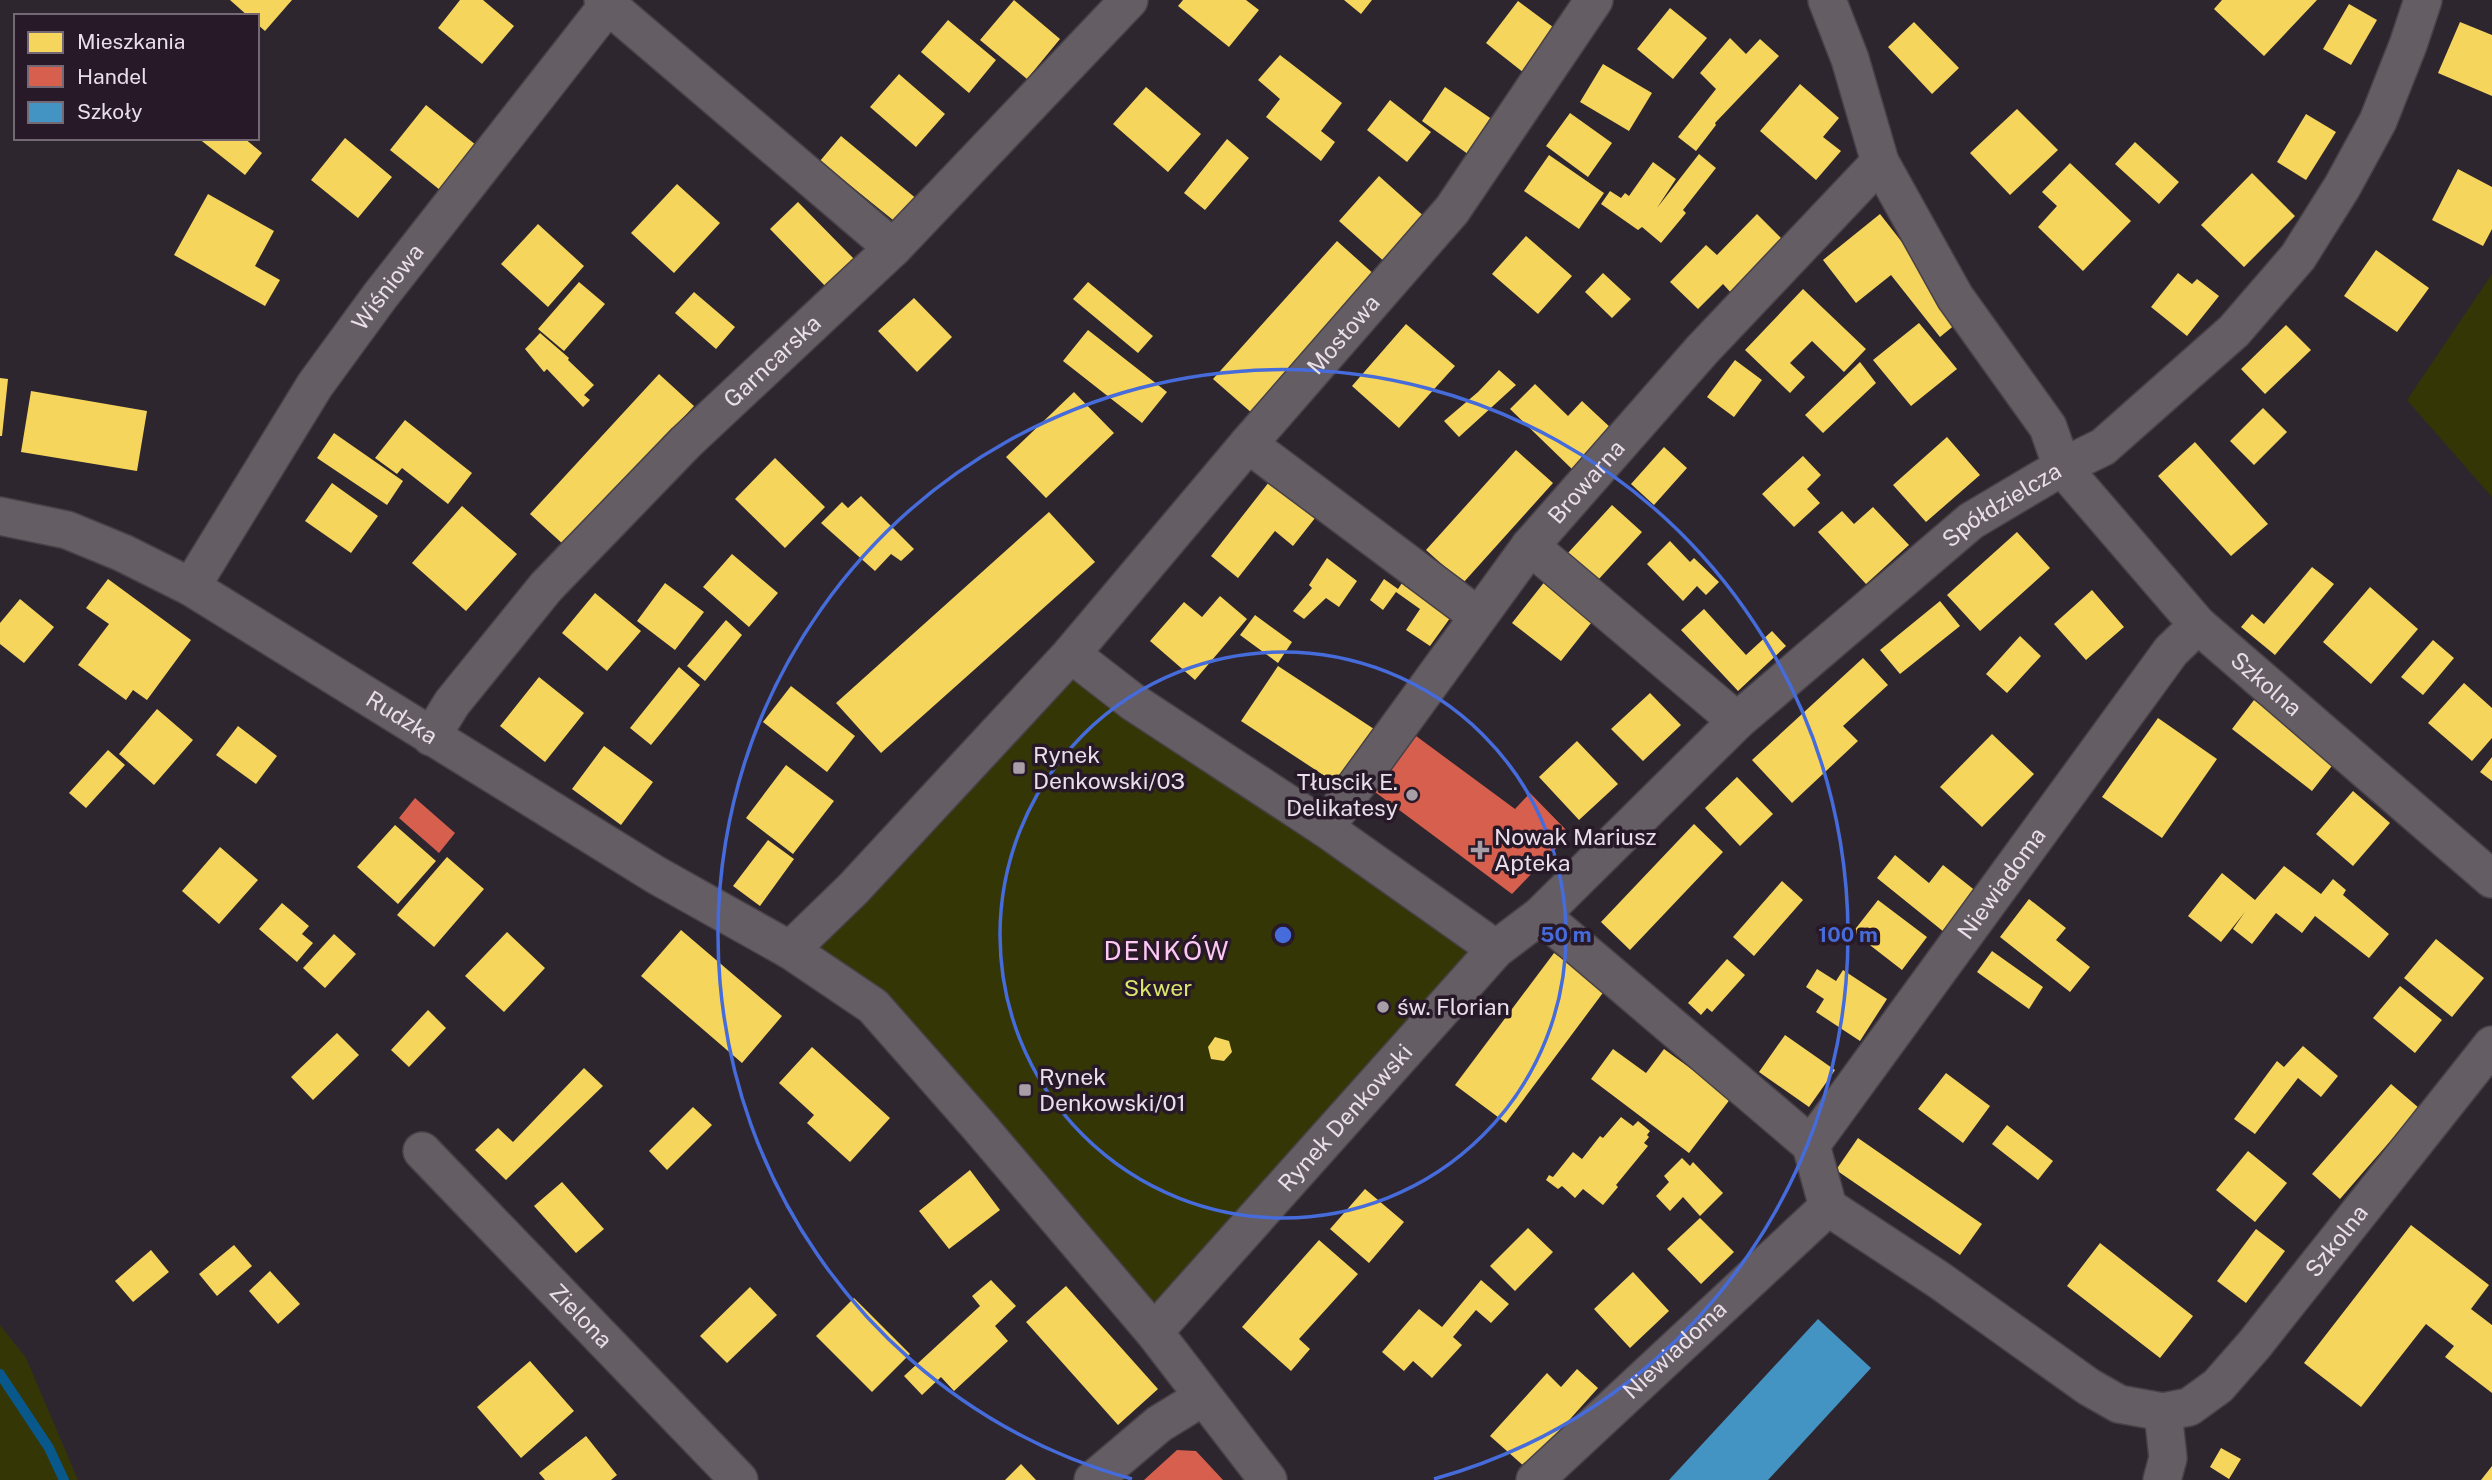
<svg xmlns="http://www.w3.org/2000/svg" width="2492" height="1480" font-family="'Public Sans',sans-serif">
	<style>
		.green { fill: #353606 }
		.homes { fill: #f6d55c }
		.shops { fill: #d6604d }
		.schools { fill: #4393c3 }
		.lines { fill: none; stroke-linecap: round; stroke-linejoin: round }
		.stream { stroke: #09588c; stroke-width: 10 }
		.minor-casing { stroke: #484148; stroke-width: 40 }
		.minor { stroke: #645d64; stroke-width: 37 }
		.ring { fill: none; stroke: #466bdb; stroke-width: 3.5 }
		.poi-dot { fill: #a89ea8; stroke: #271928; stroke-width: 2.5 }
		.labels { text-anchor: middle; stroke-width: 7; stroke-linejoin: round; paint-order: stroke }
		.street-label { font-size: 23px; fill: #e9dee9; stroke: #271928 }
		.poi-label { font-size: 23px; fill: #e9dee9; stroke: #271928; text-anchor: start }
		.park-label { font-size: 23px; fill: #dbe56b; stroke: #271928 }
		.quarter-label { font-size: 26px; letter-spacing: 2px; fill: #fdc8f1; stroke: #271928 }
		.centre { fill: #466bdb; stroke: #271928; stroke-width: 3.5 }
		.ring-label { font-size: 21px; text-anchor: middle; font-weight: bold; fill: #466bdb; stroke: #271928; stroke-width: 7; stroke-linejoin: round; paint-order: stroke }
	</style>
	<rect width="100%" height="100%" fill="#2e262e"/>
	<path class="green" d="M2492,274V497L2407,400Z
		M1071,654L1496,949L1154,1332L977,1124L790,950Z
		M0,1325L26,1358L78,1480H0Z"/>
	<path class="homes" d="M230,0H292L265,31L257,24V16H248Z
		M460,0H483L514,26L482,64L438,28Z
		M1014,0L1060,39L1027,79L980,40Z
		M1183,0H1246L1259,10L1229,47L1178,6Z
		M1344,0H1372L1361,14Z
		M2222,0H2317L2264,56L2214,9Z
		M1518,1L1561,33L1528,76L1486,43Z
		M2349,4L2377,20L2351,65L2323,49Z
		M1670,8L1707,38L1673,79L1637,49Z
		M948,20L996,60L969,93L921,52Z
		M1914,22L1959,68L1932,94L1888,47Z
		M2460,22L2492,35V96L2438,73Z
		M1730,38L1746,54L1760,39L1779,56L1715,123L1716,125L1696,151L1678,137L1716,89L1700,73Z
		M1280,55L1342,103L1321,131L1335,142L1321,161L1266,117L1280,99L1258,80Z
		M1603,64L1652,93L1629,131L1580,102Z
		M899,74L945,114L916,147L870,107Z
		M1800,84L1839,118L1823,137L1841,151L1816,180L1760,131Z
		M1146,87L1201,134L1168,172L1113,124Z
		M1445,87L1496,122L1472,157L1422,121Z
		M1390,100L1431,132L1407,162L1367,130Z
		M426,105L476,145L440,190L390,150Z
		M2017,109L2058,150L2010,195L1970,153Z
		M1570,113L1612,143L1588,177L1546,146Z
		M2306,114L2336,132L2306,180L2277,162Z
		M841,136L918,200L898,224L820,161Z
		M198,138H244L262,153L245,175Z
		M345,138L392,177L358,218L311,180Z
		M1227,139L1249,158L1205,210L1184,193Z
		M2135,142L2179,182L2159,204L2115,164Z
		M1699,154L1716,168L1683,210L1686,213L1661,243L1642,227L1638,230L1601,204L1610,191L1621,198L1625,193L1629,196L1653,162L1676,179L1657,208Z
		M1549,155L1604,193L1579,229L1524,191Z
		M2070,163L2131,221L2083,271L2038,227L2057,206L2042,192Z
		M2458,169L2492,187V229L2483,246L2432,220Z
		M2252,173L2295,216L2244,267L2201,225Z
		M1379,176L1427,219L1387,264L1339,221Z
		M677,184L720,223L674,273L631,233Z
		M208,194L274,231L255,266L280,280L265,306L174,255Z
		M798,202L856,261L828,289L770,229Z
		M1757,214L1786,243L1734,296L1723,284L1698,309L1670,282L1706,245L1717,255Z
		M1880,214L1962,319L1940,337L1891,275L1856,303L1823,260Z
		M538,224L584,266L548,307L501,264Z
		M1526,236L1572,276L1538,314L1492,274Z
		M1337,241L1376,276L1253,414L1213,379Z
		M2376,250L2429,288L2397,332L2344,296Z
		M1603,273L1631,299L1612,318L1585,292Z
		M2178,273L2192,284L2197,279L2219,296L2187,336L2151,307Z
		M579,282L605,304L564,351L538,329Z
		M1088,282L1153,336L1138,353L1073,299Z
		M1803,289L1866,349L1844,372L1812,341L1790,363L1805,377L1790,393L1745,350Z
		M694,292L735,327L716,349L675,313Z
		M914,298L952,337L917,372L878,331Z
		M1919,323L1957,369L1911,406L1873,360Z
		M1406,324L1455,366L1399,428L1352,386Z
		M2286,325L2311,350L2265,394L2241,369Z
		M1088,330L1167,392L1142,423L1063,361Z
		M540,333L569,358L568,360L594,385L584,395L590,400L583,407L547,369L544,372L525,349Z
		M1735,360L1762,380L1734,417L1707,397Z
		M1860,362L1876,383L1823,433L1805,415Z
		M1499,370L1516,385L1459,437L1444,421L1478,392Z
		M659,374L694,406L565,546L530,514Z
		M0,378L8,379L2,436H0Z
		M1535,384L1568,416L1582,401L1612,429L1573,470L1510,409Z
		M31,391L147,411L137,471L21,452Z
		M1074,392L1114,433L1046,498L1006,457Z
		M2263,408L2287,432L2254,465L2230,441Z
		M405,420L472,473L448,504L402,468L397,474L375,458Z
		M334,433L403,481L387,505L317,458Z
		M1947,437L1980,475L1926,522L1893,485Z
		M2195,442L2268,524L2231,556L2158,476Z
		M1664,447L1687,468L1654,505L1631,484Z
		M1516,450L1553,483L1463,583L1426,550Z
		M1803,456L1821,475L1807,489L1820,503L1794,527L1762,494Z
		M775,458L825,507L785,548L735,499Z
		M1273,477L1319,513L1293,546L1275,531L1238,578L1211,556Z
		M332,483L378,516L351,553L305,521Z
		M861,496L914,549L901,561L891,554L875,571L821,523L842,502L848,508Z
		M1612,505L1642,532L1598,580L1568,553Z
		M462,506L517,554L466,611L412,563Z
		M1873,507L1909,545L1866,584L1818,532L1842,511L1854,524Z
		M1049,512L1095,562L881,753L836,703Z
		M2017,532L2050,568L1980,631L1947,595Z
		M1670,541L1690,562L1694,558L1719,582L1706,595L1697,586L1683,601L1647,564Z
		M732,554L778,593L749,627L703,587Z
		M1327,558L1357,581L1339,607L1326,598L1304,619L1293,611L1312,588L1309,585Z
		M2312,567L2334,584L2275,655L2241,627L2252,614L2264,624Z
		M1408,574L1458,607L1430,646L1406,630L1420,609L1396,592L1383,610L1370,600L1384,579L1398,589Z
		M108,579L191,640L147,700L133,690L126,700L78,665L109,624L86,608Z
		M1546,580L1595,618L1561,661L1512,623Z
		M665,583L704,612L675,650L637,621Z
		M2370,587L2418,629L2371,684L2323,642Z
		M2092,590L2124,627L2086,660L2054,624Z
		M595,593L641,631L607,671L562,633Z
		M1220,596L1247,619L1195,680L1150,641L1184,602L1202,617Z
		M20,599L54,627L24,663L0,644V623Z
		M1940,601L1960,626L1900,674L1880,650Z
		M1704,609L1746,655L1772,631L1786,646L1738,691L1681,630Z
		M1255,615L1292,642L1278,663L1240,635Z
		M726,620L742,635L705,681L687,666Z
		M2020,636L2041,656L2007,693L1986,674Z
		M2433,640L2454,658L2423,695L2401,677Z
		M1863,658L1888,685L1843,726L1858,741L1792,803L1752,760Z
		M1278,666L1374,729L1337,784L1241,721Z
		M679,667L700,685L651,745L630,728Z
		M539,677L584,713L545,762L500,726Z
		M2464,683L2492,708V738L2472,761L2428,723Z
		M791,686L855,736L827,772L763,722Z
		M1650,693L1681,725L1643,761L1611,729Z
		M2254,700L2335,762L2312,791L2232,729Z
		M157,709L193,740L154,785L119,754Z
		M2158,718L2217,759L2162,838L2102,797Z
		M238,726L277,756L256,784L216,755Z
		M1992,734L2034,774L1982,827L1940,787Z
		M1577,741L1618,784L1579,820L1539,777Z
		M604,746L653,782L621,825L572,789Z
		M108,750L125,765L86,808L69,793Z
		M2492,757V781L2480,772Z
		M786,765L834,801L793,854L746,818Z
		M1737,777L1773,814L1740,846L1705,808Z
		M2353,791L2390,823L2353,866L2316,834Z
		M1694,824L1723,852L1630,950L1601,922Z
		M395,825L436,861L398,904L357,867Z
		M768,840L794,859L760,906L733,886Z
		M220,847L258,880L219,924L182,891Z
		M1895,855L1929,883L1943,865L1977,892L1944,932L1877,878Z
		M447,857L484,889L434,947L397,915Z
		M2284,866L2321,894L2333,879L2346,890L2343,895L2389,934L2369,958L2315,916L2302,933L2276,913L2252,944L2233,929L2245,912L2221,942L2188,916L2222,873L2255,900Z
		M1782,881L1803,900L1754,956L1733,937Z
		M2029,899L2066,928L2056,940L2090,967L2070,992L2000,937Z
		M1878,900L1927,937L1902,970L1853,932Z
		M282,903L309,926L302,934L313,943L297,962L259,929Z
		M681,930L782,1016L742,1063L641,976Z
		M507,932L545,968L504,1012L465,976Z
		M334,934L356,954L325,988L303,968Z
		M2436,939L2484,978L2452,1017L2404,978Z
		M1992,951L2043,987L2029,1009L1977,972Z
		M1554,953L1605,990L1506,1123L1455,1085Z
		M1727,959L1745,975L1712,1012L1707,1008L1701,1015L1688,1003Z
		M1817,969L1836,981L1843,970L1887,999L1860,1041L1816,1012L1824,999L1806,987Z
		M2400,986L2442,1020L2415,1053L2373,1018Z
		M428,1010L446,1028L409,1067L391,1050Z
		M337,1033L359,1055L313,1100L291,1077Z
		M1785,1035L1835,1070L1809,1107L1759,1072Z
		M1215,1037L1229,1041L1232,1052L1224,1061L1211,1059L1208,1047Z
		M2303,1046L2338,1076L2321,1097L2298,1078L2255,1134L2234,1119L2277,1061L2284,1067Z
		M812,1047L890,1118L850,1162L807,1123L814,1115L779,1083Z
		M1613,1049L1646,1073L1664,1049L1731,1098L1689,1153L1591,1079Z
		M584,1068L603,1086L506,1180L475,1150L498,1128L513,1142Z
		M1946,1073L1990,1106L1963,1143L1918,1109Z
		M2391,1084L2419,1108L2340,1199L2312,1174Z
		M693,1107L712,1125L667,1170L649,1151Z
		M1621,1117L1633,1126L1638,1121L1650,1131L1647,1135L1649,1137L1644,1143L1648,1146L1616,1185L1618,1187L1603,1205L1583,1189L1575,1198L1562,1186L1558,1189L1546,1180L1549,1175L1553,1177L1573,1152L1582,1159L1600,1136L1603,1138Z
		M2007,1125L2053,1161L2038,1180L1992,1144Z
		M1858,1138L1982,1224L1960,1255L1836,1170Z
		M2248,1151L2287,1183L2255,1222L2216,1190Z
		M1682,1158L1690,1166L1693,1162L1723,1193L1700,1216L1683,1197L1670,1211L1656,1196L1669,1182L1664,1176Z
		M970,1170L1000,1210L949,1249L919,1211Z
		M562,1182L604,1229L576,1253L534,1206Z
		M1365,1189L1404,1222L1369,1263L1330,1229Z
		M1700,1218L1734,1252L1701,1284L1667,1249Z
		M2411,1225L2489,1285L2471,1309L2492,1325V1393L2445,1357L2454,1346L2426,1324L2361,1407L2304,1363Z
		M1528,1228L1553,1252L1515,1291L1490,1266Z
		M2256,1229L2285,1251L2246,1303L2217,1281Z
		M1319,1240L1358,1274L1299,1339L1310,1349L1291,1371L1242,1327Z
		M2100,1243L2193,1316L2160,1358L2067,1286Z
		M234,1245L252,1266L217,1296L199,1274Z
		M151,1250L169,1272L133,1302L115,1281Z
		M270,1271L300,1304L278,1324L249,1291Z
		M1633,1272L1669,1311L1630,1348L1594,1309Z
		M991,1280L1016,1306L995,1326L1008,1341L954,1391L941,1377L922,1395L904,1376L980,1306L972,1296Z
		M1481,1280L1509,1304L1491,1323L1476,1310L1453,1337L1462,1345L1432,1378L1413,1361L1404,1371L1382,1352L1419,1309L1442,1327Z
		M1066,1286L1158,1389L1118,1425L1026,1322Z
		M750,1287L777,1315L727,1363L700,1336Z
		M854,1298L910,1354L872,1392L816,1336Z
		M530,1361L574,1411L521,1458L477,1407Z
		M1577,1369L1598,1388L1526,1468L1490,1436L1547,1373L1561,1387Z
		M586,1436L617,1475L611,1480H545L539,1473Z
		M2221,1448L2241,1459L2229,1479L2210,1467Z
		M1021,1464L1036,1480H1005Z
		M2492,1466V1480H2481Z"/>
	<path class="shops" d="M1412,733L1515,809L1530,793L1570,834L1512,894L1371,789Z
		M415,798L455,833L439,853L399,818Z
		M1177,1450L1196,1451L1223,1480H1144Z"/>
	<path class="schools" d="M1818,1319L1871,1368L1768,1480H1669Z"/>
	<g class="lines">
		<path class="stream" d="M0,1374L49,1448L64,1480"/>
		<g class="minor-casing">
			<g id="minor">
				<path id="s1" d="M1827,0L1850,59L1880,162L1955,297L2048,427L2062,467L2198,625L2492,879"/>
				<path d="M608,5L893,248"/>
				<path d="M1248,444L1478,616"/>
				<path id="s2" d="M0,516L67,530L123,553L191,587L656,875L790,950L873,1006L977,1124L1154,1332L1268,1480"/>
				<path d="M1530,546L1737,721"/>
				<path id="s3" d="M191,587L315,385L380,296L608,5L603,0"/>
				<path d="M1071,654L1133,702L1325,828L1496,949"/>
				<path id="s4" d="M431,737L452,703L546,587L686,442L893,248L1129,0"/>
				<path id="s5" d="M1325,828L1530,546L1702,350L1880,162"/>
				<path d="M1541,915L1811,1145"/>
				<path id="s6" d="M790,950L853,889L1071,654L1248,444L1452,210L1594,0"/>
				<path id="s7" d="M422,1151L739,1480"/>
				<path id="s8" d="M1828,1207L1939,1280L2089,1387L2119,1404L2163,1412L2189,1407L2218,1386L2254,1345L2492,1045"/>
				<path id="s9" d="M1828,1207L1811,1145L2171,651L2198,625"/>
				<path id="s10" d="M1154,1332L1496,949L1541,915L1737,721L1971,521L2062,467L2103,447L2234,331L2298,257L2342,187L2378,121L2408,45L2423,0"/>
				<path d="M1093,1480L1159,1424L1203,1397"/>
				<path id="s11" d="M1535,1480L1828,1207"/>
				<path d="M2162,1480L2168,1458L2163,1412"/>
			</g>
		</g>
		<use href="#minor" class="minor"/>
	</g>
	<g class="ring">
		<circle cx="1283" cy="935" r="283"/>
		<path d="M1132 1479A565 565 0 1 1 1434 1479"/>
	</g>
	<g class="poi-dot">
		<rect x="1012" y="761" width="14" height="14" rx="3.5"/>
		<circle cx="1412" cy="795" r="7"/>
		<path d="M1476.5 839.5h7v7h7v7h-7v7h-7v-7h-7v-7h7z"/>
		<circle cx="1383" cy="1007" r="7"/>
		<rect x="1018" y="1083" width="14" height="14" rx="3.5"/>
	</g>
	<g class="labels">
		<g class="street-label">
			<text dy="8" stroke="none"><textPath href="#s3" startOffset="359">Wiśniowa</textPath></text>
			<text dy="8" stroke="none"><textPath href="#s6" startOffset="828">Mostowa</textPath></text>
			<text dy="8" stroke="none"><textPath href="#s4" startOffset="509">Garncarska</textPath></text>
			<text dy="8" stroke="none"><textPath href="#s5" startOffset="434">Browarna</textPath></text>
			<text dy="8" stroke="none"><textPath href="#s10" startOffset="1188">Spółdzielcza</textPath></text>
			<text dy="8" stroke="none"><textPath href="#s1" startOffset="826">Szkolna</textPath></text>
			<text dy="8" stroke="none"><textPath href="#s2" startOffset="453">Rudzka</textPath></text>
			<text dy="8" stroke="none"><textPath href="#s9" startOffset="388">Niewiadoma</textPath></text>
			<text dy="8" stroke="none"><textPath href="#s10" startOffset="287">Rynek Denkowski</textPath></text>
			<text dy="8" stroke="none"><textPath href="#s8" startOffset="646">Szkolna</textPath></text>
			<text dy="8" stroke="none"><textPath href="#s7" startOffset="229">Zielona</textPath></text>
			<text dy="8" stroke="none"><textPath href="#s11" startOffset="191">Niewiadoma</textPath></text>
		</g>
		<g class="poi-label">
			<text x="1033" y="763">Rynek<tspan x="1033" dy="26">Denkowski/03</tspan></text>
			<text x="1398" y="790" text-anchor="end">Tłuscik E.<tspan x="1398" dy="26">Delikatesy</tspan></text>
			<text x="1494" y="845">Nowak Mariusz<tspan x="1494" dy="26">Apteka</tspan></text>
			<text x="1397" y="1015">św. Florian</text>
			<text x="1039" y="1085">Rynek<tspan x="1039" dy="26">Denkowski/01</tspan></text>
		</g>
		<g class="park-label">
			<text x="1158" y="996">Skwer</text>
		</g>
		<g class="quarter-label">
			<text x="1167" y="960">DENKÓW</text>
		</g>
	</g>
	<circle cx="1283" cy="935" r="10" class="centre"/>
	<g class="ring-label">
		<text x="1566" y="942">50 m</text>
		<text x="1848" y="942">100 m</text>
	</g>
	<rect x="14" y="14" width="245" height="126" fill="#271928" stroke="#756875" stroke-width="2"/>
	<rect x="28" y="32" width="35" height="21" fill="#f6d55c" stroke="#756875" stroke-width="2"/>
	<text x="77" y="49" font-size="21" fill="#e9dee9">Mieszkania</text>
	<rect x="28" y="66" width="35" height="21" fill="#d6604d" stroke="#756875" stroke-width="2"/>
	<text x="77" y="84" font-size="21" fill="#e9dee9">Handel</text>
	<rect x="28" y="102" width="35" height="21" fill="#4393c3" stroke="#756875" stroke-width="2"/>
	<text x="77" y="119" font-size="21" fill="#e9dee9">Szkoły</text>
</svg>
